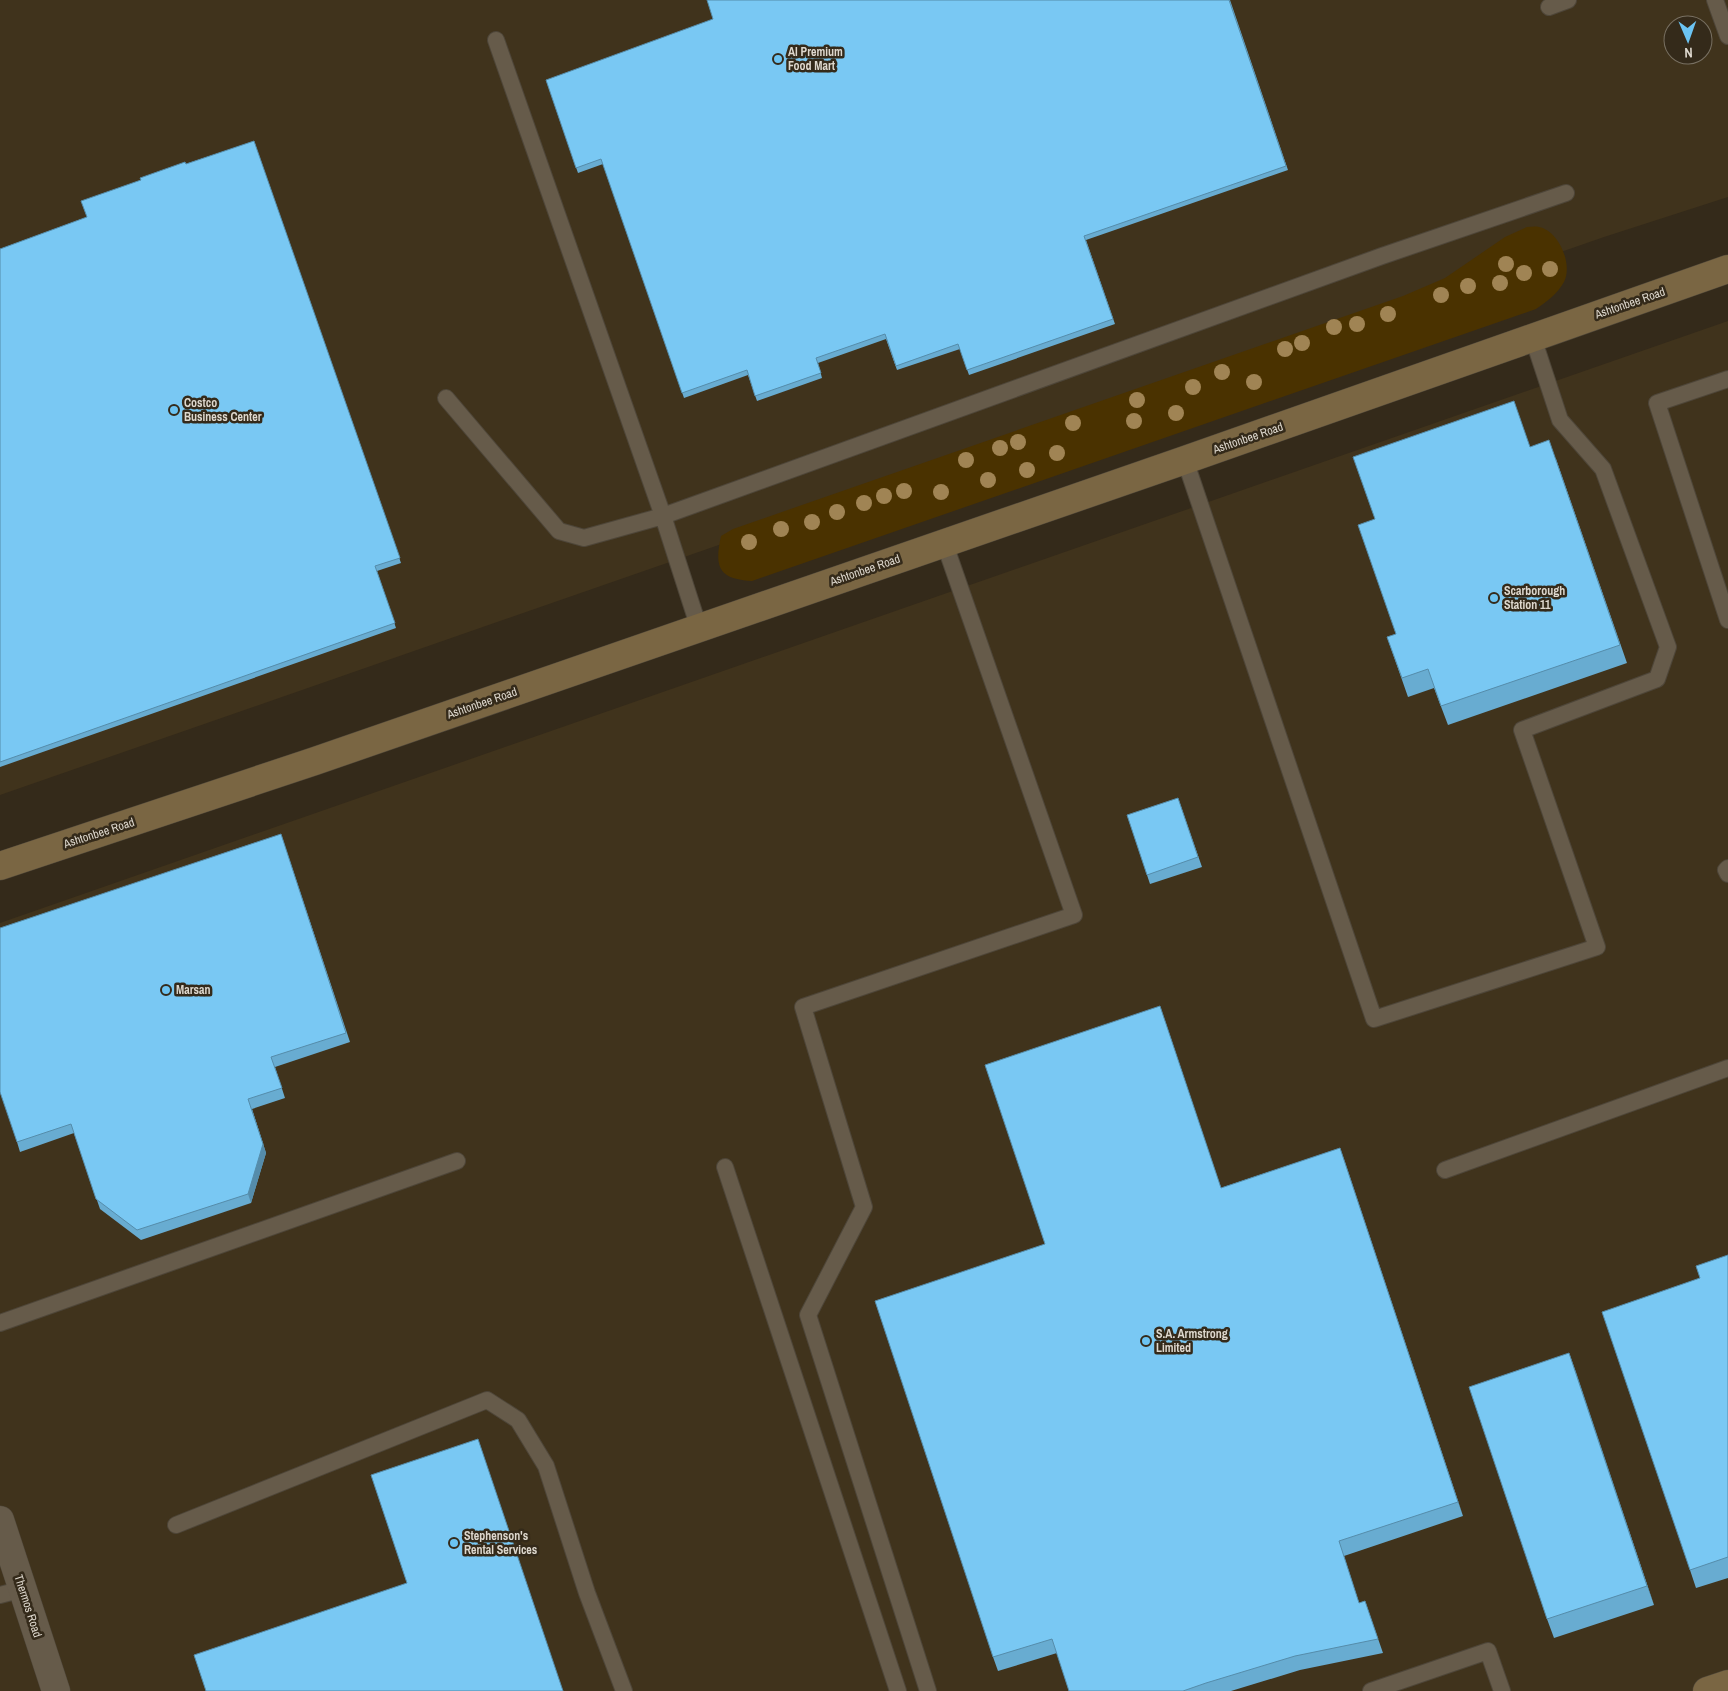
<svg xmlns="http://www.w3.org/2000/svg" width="1728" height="1691" font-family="'Archivo Narrow',sans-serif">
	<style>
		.built { fill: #40331c; fill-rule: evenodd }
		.green { fill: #4a3200 }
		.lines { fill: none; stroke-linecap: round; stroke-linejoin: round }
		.lane-casing { stroke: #4e4639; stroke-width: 18 }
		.street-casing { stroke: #4e4639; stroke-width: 29 }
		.secondary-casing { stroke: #4e4639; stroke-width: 29 }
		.lane { stroke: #665b4a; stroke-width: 16 }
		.street { stroke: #665b4a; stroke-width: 28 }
		.secondary { stroke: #7a6643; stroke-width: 28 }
		.tree { fill: #a08454 }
		.wall { fill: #68acd1 }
		.shaded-wall { fill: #558caa }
		.building { fill: #79c8f3; stroke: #558caa }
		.poi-dot { fill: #6bc3f2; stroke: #342a1a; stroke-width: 2 }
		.labels { text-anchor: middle; stroke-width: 5; stroke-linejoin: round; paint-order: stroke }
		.poi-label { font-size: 12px; font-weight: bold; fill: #ded8ce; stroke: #342a1a; text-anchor: start }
		.street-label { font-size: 12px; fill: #ded8ce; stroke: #342a1a }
	</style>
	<rect width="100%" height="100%" fill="#342a1a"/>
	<path class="built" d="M0,0H1728V197L1604,237L0,795ZM1673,25H1703V55H1673Z
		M1728,321V1691H0V923Z"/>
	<path class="green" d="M1527,227C1531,227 1535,226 1539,227C1559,231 1573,264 1564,282C1557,294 1548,301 1536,309L752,581C719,579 714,568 721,536L733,529L1403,296L1445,278L1505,237Z"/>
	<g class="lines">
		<g class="lane-casing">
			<path id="lane" d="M1715,0L1728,36
				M1549,7L1568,0
				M496,40L663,516L1382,256L1566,193
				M1728,379L1657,403L1728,620
				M446,398L559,531L584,538L663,516L699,628
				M1185,460L1374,1019L1597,947L1522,730L1657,679L1668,647L1603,469L1560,420L1533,338
				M1728,868L1726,870L1728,874
				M725,1167L898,1691
				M1445,1170L1728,1068
				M0,1323L457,1161
				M176,1525L487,1400L518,1420L546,1466L587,1593L624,1691
				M0,1595L23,1589
				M928,1691L808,1315L864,1207L803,1007L1074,915L944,542
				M1371,1691L1488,1651L1502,1691"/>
		</g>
		<g class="street-casing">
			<path id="street" d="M0,1520L56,1691"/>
		</g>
		<g class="secondary-casing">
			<path id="secondary" d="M0,866L315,761L1185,460L1728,269
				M1707,1691L1728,1684"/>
		</g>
		<use href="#lane" class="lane"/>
		<use href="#street" class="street"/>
		<use href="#secondary" class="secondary"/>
	</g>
	<g class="tree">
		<circle cx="1506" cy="264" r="8"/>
		<circle cx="1550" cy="269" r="8"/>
		<circle cx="1524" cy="273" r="8"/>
		<circle cx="1500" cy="283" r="8"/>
		<circle cx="1468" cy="286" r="8"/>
		<circle cx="1441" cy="295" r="8"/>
		<circle cx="1388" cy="314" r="8"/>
		<circle cx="1357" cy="324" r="8"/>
		<circle cx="1334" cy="327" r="8"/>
		<circle cx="1302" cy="343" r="8"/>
		<circle cx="1285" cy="349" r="8"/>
		<circle cx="1222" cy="372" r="8"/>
		<circle cx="1254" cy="382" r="8"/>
		<circle cx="1193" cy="387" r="8"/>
		<circle cx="1137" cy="400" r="8"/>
		<circle cx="1176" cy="413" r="8"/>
		<circle cx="1134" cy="421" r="8"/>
		<circle cx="1073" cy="423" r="8"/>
		<circle cx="1018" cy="442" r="8"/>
		<circle cx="1000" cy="448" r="8"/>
		<circle cx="1057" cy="453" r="8"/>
		<circle cx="966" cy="460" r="8"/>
		<circle cx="1027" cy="470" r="8"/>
		<circle cx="988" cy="480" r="8"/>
		<circle cx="904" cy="491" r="8"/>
		<circle cx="941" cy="492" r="8"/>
		<circle cx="884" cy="496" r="8"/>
		<circle cx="864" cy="503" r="8"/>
		<circle cx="837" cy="512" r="8"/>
		<circle cx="812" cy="522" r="8"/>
		<circle cx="781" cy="529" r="8"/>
		<circle cx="749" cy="542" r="8"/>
	</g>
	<path class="wall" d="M1230,0L1288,170L1086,240L1115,324L969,375L960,349L897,370L886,339L818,363L822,378L757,401L748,375L684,398L603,164L578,173L546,80Z
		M254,141L401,563L377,571L396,628L0,767V249L87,217L186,164Z
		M1531,447L1556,459L1627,663L1448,725L1434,688L1408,697L1387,637L1396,634Z
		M1178,798L1202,867L1150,884L1147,875Z
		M281,834L350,1042L275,1067L285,1098L252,1109L266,1153L251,1203L141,1240L100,1209L74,1133L20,1152L17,1142Z
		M1165,1021L1221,1188L1340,1148L1463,1516L1344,1556L1359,1603L1365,1601L1383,1653L1300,1670L1231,1691H1069L1057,1653L998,1671L993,1657Z
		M1728,1255V1578L1696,1588L1690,1570L1700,1278Z
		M1569,1353L1654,1605L1554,1638L1547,1619Z"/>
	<path class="shaded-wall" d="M252,1109L266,1153L251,1203L248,1194Z
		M1340,1148L1345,1162L1463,1516L1458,1502Z
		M1569,1353L1576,1372L1654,1605L1647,1586Z"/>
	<path class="building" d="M707,0H1229L1286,166L1084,236L1113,319L967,370L958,344L896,366L885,334L816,358L821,373L755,396L747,370L682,393L601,159L576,168L546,80L713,19Z
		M254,141L400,558L375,566L395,623L0,762V249L87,217L81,201L141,180L140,178L185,162L186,164Z
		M1514,401L1530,447L1549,440L1620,645L1441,706L1428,669L1402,678L1387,637L1396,634L1358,525L1375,519L1353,457Z
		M1178,798L1198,857L1147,875L1127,815Z
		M281,834L346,1033L271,1057L282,1088L248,1099L263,1144L248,1194L137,1230L96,1199L71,1124L17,1142L0,1092V928Z
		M1160,1006L1221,1188L1340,1148L1458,1502L1339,1541L1359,1603L1365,1601L1378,1639L1295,1656L1206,1683L1183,1691H1069L1052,1639L993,1657L875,1301L1045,1244L985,1065Z
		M1728,1255V1557L1690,1570L1602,1312L1700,1278L1696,1266Z
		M1569,1353L1647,1586L1547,1619L1469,1387Z
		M478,1439L563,1691H206L194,1655L407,1583L371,1475Z"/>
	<g class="poi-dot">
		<circle cx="778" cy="59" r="5"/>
		<circle cx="174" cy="410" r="5"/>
		<circle cx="1494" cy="598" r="5"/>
		<circle cx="166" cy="990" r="5"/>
		<circle cx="1146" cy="1341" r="5"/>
		<circle cx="454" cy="1543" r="5"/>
	</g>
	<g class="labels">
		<g class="poi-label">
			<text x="788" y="56">Al Premium<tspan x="788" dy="14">Food Mart</tspan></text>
			<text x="184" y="407">Costco<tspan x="184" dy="14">Business Center</tspan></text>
			<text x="1504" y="595">Scarborough<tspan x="1504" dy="14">Station 11</tspan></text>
			<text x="176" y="994">Marsan</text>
			<text x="1156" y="1338">S.A. Armstrong<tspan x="1156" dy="14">Limited</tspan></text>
			<text x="464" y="1540">Stephenson's<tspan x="464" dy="14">Rental Services</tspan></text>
		</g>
		<g class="street-label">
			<text transform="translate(1630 303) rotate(-19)" y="4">Ashtonbee Road</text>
			<text transform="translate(1248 438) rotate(-19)" y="4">Ashtonbee Road</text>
			<text transform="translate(865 570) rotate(-19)" y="4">Ashtonbee Road</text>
			<text transform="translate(482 703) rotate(-19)" y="4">Ashtonbee Road</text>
			<text transform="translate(99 833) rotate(-18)" y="4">Ashtonbee Road</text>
			<text transform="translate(28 1606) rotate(72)" y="4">Thermos Road</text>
		</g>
	</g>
	<g transform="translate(1688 40) rotate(178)"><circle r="24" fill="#342a1a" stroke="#787062"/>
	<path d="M0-4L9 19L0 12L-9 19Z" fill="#6bc3f2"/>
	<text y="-8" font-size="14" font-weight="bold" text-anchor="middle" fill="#ded8ce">N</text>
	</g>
</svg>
